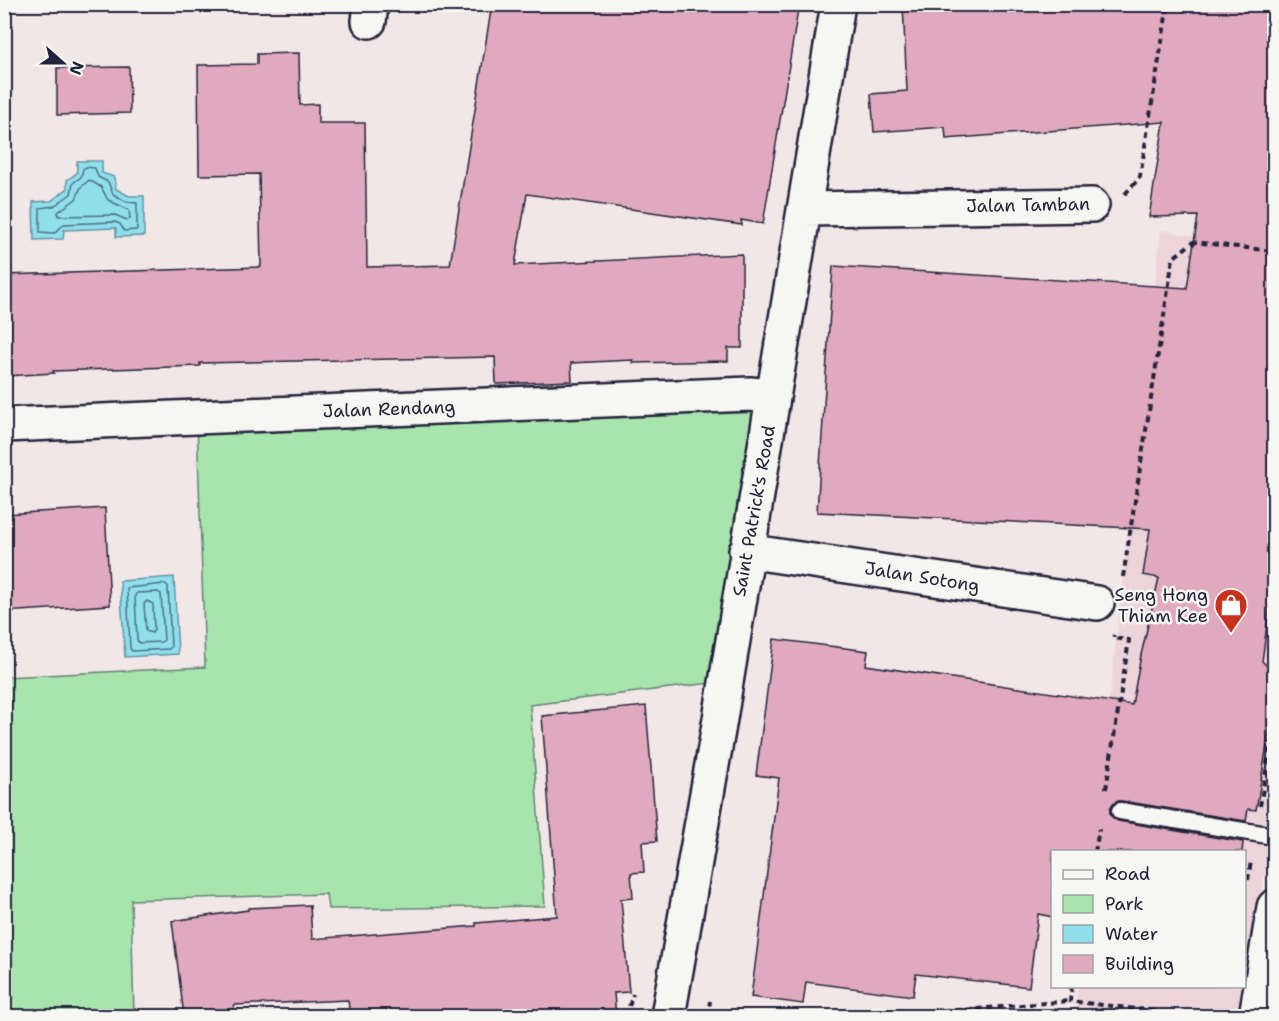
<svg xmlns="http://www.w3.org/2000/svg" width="1279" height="1021" font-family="'Shantell Sans',sans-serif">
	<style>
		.built { fill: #edd4da }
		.green { fill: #a7e5ad; stroke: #648474; stroke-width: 1.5 }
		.water { fill: #90dfed; stroke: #6493a6; stroke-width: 1.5 }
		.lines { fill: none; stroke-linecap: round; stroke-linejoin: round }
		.shore { stroke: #4e6e82; stroke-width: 1.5 }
		.building { fill: #e0a9bd; stroke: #22223b; stroke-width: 1.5 }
		.lane-casing { stroke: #22223b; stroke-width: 21 }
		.street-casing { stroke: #22223b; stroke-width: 38 }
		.secondary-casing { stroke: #22223b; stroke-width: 38 }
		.path { stroke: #22223b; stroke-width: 4; stroke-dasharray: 6 4.5; stroke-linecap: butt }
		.lane { stroke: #f6f6f2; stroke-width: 16 }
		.street { stroke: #f6f6f2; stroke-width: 33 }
		.secondary { stroke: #f6f6f2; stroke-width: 33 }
		.labels { text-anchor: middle; stroke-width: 5; stroke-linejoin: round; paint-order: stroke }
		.street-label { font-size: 18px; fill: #22223b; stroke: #f6f6f2 }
		.poi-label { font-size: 18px; fill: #22223b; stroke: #f6f6f2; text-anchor: end }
	</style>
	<rect width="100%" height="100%" fill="#f2e7e7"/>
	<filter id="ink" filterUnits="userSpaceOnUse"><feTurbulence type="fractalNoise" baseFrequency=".0167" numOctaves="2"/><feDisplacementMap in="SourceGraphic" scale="12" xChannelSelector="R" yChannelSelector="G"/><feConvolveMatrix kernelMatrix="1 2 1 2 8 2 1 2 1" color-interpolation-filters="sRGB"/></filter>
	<g filter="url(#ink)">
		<path class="built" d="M1161,230L1274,252V819L1241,1016H1075L1078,987L1244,986V852L1093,851Z"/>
		<path class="green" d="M761,402L727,681L530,705L545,906L328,909L326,894L131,900L134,1016H5V677L205,667L197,421Z"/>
		<path class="water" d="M77,161H102V173L114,177L116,189L129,196H144V236L116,237V228L64,230L63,239L34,240L33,202L51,201L67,189V180L77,173Z
			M174,577L178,654L125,657L120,581Z"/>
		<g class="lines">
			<path class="shore" d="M86,167L95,168L98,177L108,182L113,194L127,202L137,203V230L124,231L120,224L115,222L64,224L55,233L40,232V208L54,206L71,194L73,183L81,177L83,169Z
				M89,180L101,187L108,200L129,210L130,219L127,220L115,215L58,216V212L76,199L81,187Z
				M165,584L168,586L171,647L169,649L132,651L130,648L127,588Z
				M158,592L161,594L164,640L161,642L139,643L137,640L135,595L137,593Z
				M147,601L153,604L154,630L152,633L146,631L144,604Z"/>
		</g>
		<path class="building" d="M492,4H799L763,224L741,220L742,225L527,194L515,265L742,254V348H728V361L633,363V360L571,363L572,381L496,384L495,357L200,363V366L53,371L54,373L6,376L4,275L261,267L259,174L199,175L198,65L257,64V54L299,53L300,105L318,104V123H365L367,267L450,265Z
			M903,4H1275V568L1262,661L1275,674V698L1256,810L1248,809L1246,821L1122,801H1116L1110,809V815L1118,821L1243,842L1242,852H1053V917L1038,914L1029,987L916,974L913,996L806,982L803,1004L751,997L779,778L756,775L774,639L868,651L866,665L1132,705L1141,655L1159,578L1143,575L1150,529L817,512L833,266L1187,288L1198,216L1149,217L1164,122L946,139L945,127L874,132L871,94L907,91Z
			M129,67L130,113L57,115V68Z
			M105,508L110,605L4,612V514Z
			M646,706L657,841L642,842L644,872L631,873L633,898L621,899L629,992L614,993L616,1017H484L483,1013L438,1017H350L348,1000L234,1005V1009L184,1016L172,921L248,910V908L310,905L312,939L476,926V923L557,916L542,716Z"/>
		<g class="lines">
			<g class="lane-casing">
				<path id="lane" d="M1120,811L1274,836"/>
			</g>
			<g class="street-casing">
				<path id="street" d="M369,21L371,4
					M804,209L1092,205
					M4,425L750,394L773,396
					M746,551L1097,603
					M668,1016L719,725L838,4"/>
			</g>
			<g class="secondary-casing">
				<path id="secondary" d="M1256,1016L1274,907"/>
			</g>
			<path class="path" d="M1125,194L1140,177L1168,4
				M1123,577L1173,258L1193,242L1274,251
				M1106,789L1129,640L1113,638L1114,635
				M1260,806L1274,725
				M1095,852L1099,829
				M1248,880L1251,861
				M1072,986L1070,1001L1193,1016
				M626,1016L633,994
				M708,1016L710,1001
				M893,1016L1070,1001"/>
			<use href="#lane" class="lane"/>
			<use href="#street" class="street"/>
			<use href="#secondary" class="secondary"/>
		</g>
	</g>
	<defs>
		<g id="shop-pin" transform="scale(1.725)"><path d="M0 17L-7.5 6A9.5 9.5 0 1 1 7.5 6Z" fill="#c8321e" stroke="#f6f6f2"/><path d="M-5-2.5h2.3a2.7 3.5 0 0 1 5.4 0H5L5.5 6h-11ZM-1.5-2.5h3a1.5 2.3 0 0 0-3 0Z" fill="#fff"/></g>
	</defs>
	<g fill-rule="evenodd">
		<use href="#shop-pin" x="1231" y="605"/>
	</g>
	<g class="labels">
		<g class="street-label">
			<text transform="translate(1028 205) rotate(-1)" y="6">Jalan Tamban</text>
			<text transform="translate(389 409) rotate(-2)" y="6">Jalan Rendang</text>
			<text transform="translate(754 511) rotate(-80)" y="6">Saint Patrick's Road</text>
			<text transform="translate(922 577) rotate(9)" y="6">Jalan Sotong</text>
		</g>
		<g class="poi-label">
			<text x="1208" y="601">Seng Hong<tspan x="1208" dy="21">Thiam Kee</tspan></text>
		</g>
	</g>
	<rect width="1279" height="1021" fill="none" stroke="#f6f6f2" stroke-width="24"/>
	<rect x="12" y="12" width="1255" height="997" fill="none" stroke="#22223b" stroke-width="2" filter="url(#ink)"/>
	<rect x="1051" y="850" width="195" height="138" fill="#f6f6f2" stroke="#a1a1a9" stroke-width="1.5"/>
	<rect x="1063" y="870" width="30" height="9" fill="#f6f6f2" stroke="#a1a1a9" stroke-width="1.5"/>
	<text x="1105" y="880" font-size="18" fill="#22223b">Road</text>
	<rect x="1063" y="895" width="30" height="18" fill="#a7e5ad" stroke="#a1a1a9" stroke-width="1.5"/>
	<text x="1105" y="910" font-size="18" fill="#22223b">Park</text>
	<rect x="1063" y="925" width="30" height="18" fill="#90dfed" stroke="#a1a1a9" stroke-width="1.5"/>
	<text x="1105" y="940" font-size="18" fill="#22223b">Water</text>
	<rect x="1063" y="955" width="30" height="18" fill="#e0a9bd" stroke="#a1a1a9" stroke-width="1.5"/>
	<text x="1105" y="970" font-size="18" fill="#22223b">Building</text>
	<g transform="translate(63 63) rotate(111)" stroke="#f6f6f2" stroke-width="4.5" paint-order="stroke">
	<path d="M0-4.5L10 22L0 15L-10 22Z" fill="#22223b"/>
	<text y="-9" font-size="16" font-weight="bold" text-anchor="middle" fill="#22223b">N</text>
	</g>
</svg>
